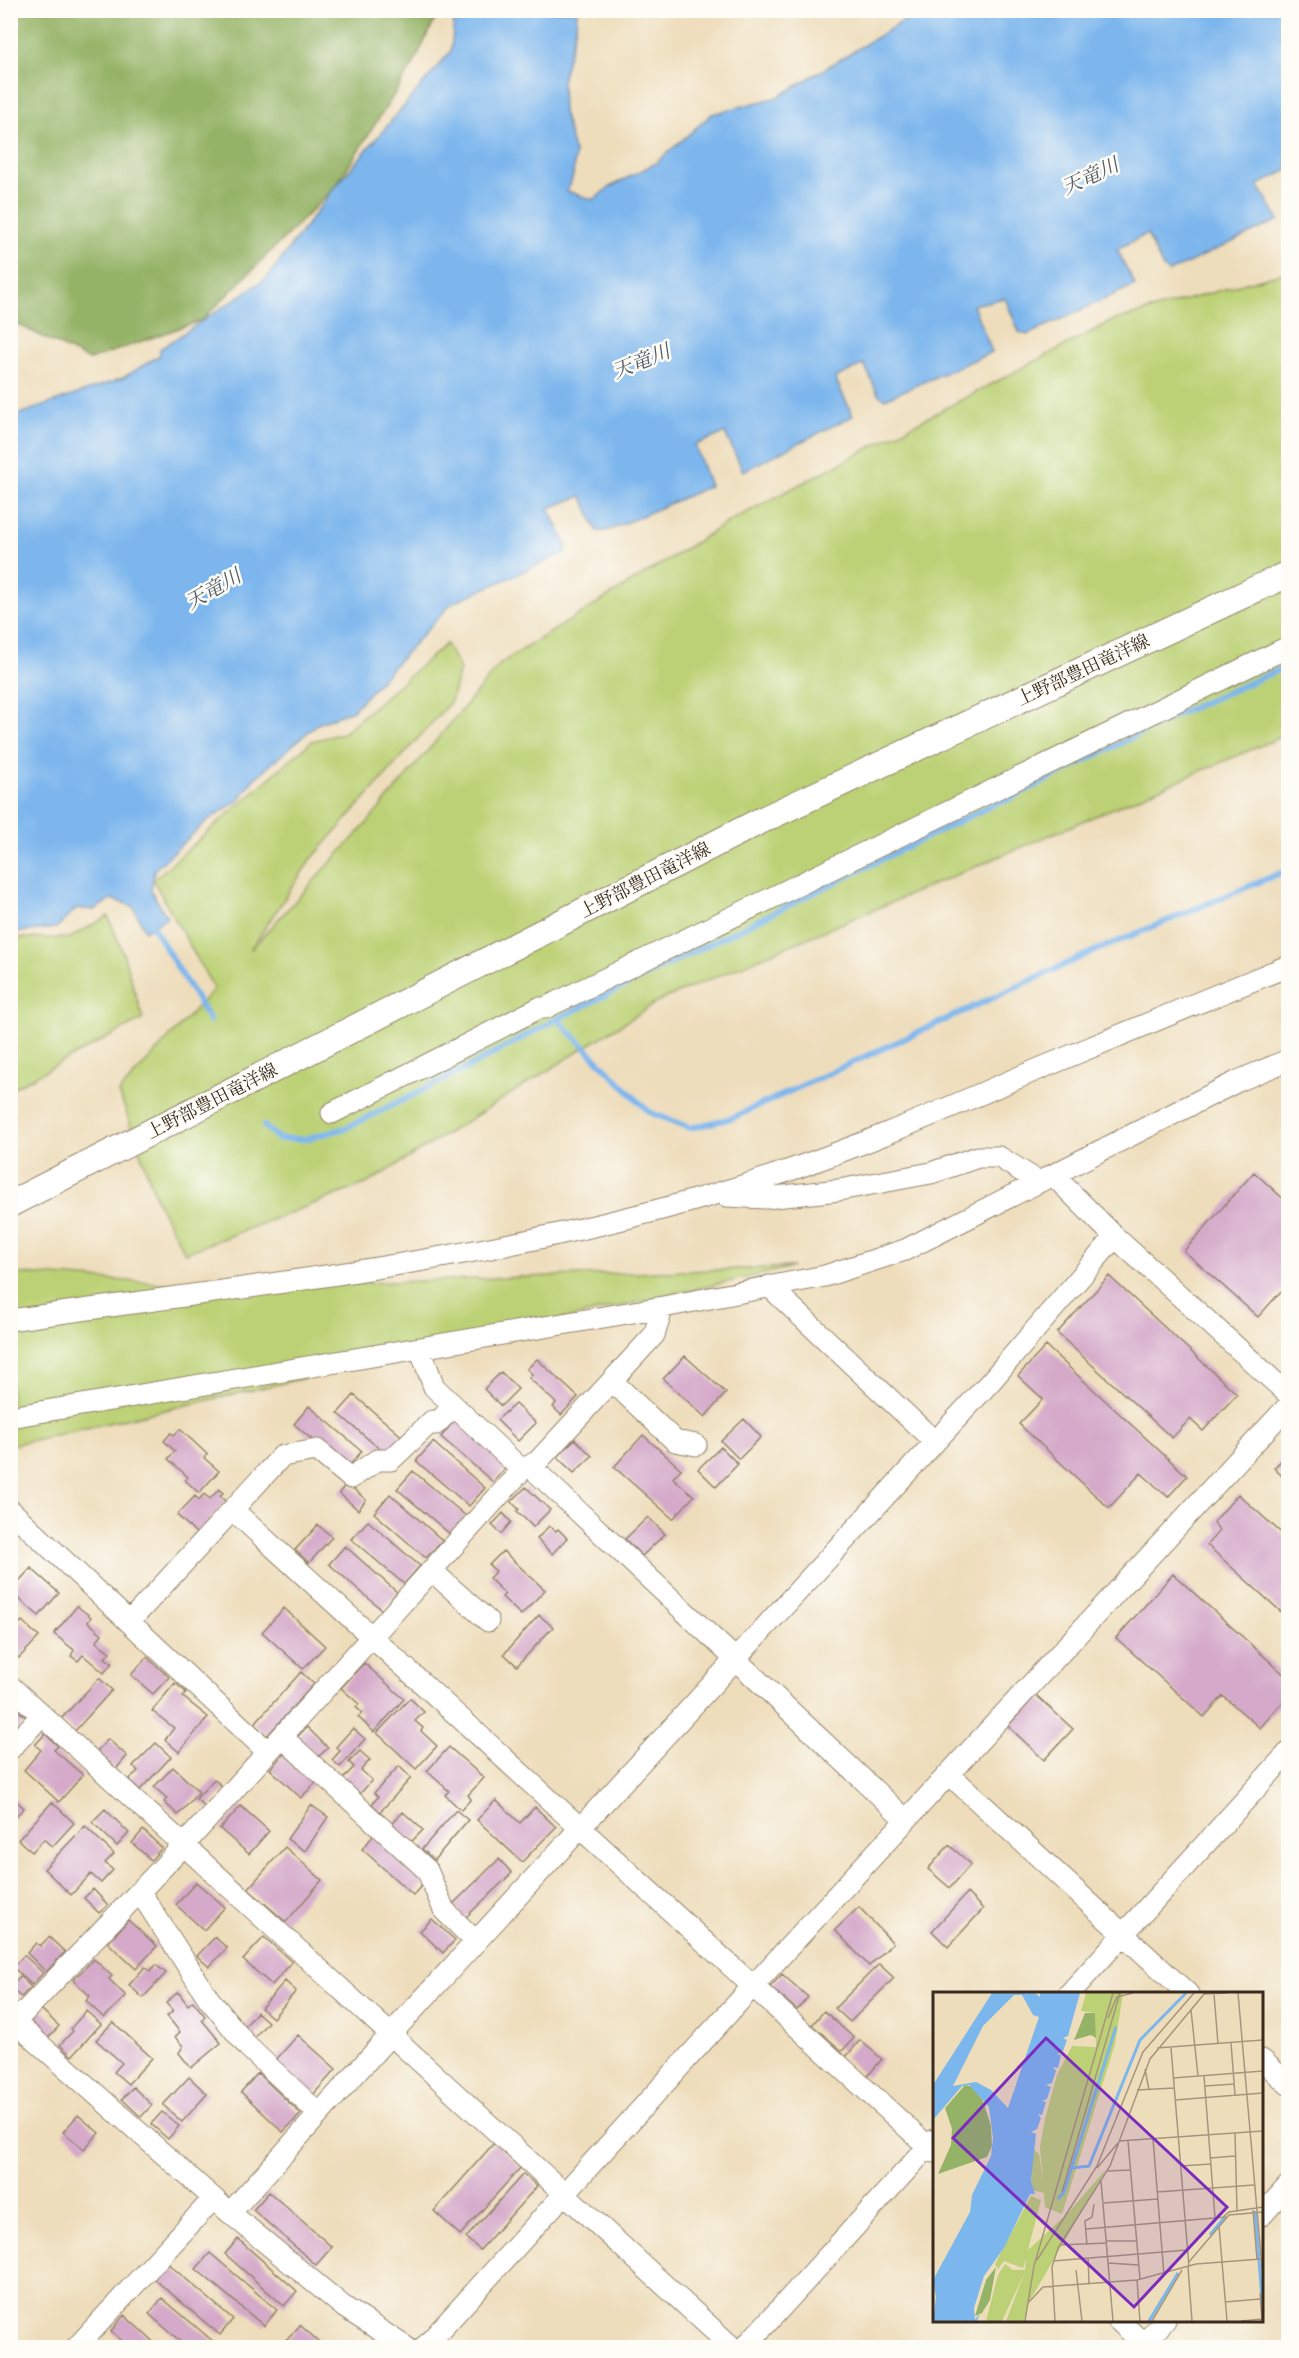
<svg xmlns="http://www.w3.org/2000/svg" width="1299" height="2358" font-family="'Libre Bodoni','Noto Serif JP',serif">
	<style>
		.green { fill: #bcd175; stroke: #7c7e4a; stroke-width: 1.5 }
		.forest { fill: #95b366; stroke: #686e42; stroke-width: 1.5 }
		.water { fill: #7bb6ed; stroke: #5b7086; stroke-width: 1.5 }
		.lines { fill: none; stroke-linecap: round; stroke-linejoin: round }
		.stream { stroke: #7bb6ed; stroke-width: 6 }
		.building { fill: #d4a9c9 }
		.minor-casing { stroke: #94846c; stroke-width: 23 }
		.major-casing { stroke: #94846c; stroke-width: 28 }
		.minor { stroke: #fff; stroke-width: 21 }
		.major { stroke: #fff; stroke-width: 26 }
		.labels { text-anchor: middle; stroke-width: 5; stroke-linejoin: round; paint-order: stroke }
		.street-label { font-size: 18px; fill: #3b2a1e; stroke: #fdfcf7 }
		.water-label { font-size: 20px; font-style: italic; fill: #515b66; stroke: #fdfcf7 }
		.inset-river { fill: none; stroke: #7bb6ed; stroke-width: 3 }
		.inset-road { fill: none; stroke: #a6957c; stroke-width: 1.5 }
		.view { fill: #7b2cbf; fill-opacity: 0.15; stroke: #7b2cbf; stroke-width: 3 }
		.inset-edge { fill: none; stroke: #3b2a1e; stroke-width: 3 }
	</style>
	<rect width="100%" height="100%" fill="#fdfcf7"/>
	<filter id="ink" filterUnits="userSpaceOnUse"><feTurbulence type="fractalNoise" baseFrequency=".0167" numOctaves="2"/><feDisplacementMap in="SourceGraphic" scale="12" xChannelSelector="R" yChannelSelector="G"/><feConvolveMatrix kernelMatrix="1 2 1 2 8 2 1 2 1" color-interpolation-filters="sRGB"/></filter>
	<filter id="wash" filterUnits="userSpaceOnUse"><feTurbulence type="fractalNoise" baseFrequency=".008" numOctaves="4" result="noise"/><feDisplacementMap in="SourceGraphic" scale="24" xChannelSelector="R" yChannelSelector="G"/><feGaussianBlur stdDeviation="1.35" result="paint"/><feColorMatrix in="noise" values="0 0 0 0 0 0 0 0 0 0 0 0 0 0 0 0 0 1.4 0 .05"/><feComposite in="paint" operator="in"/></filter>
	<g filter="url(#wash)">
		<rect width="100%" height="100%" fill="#edb"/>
		<path class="green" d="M1288,271V734L659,1001L368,1183L185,1253L157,1201L119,1092L214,989L153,880L312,741L343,733L446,644L460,669L451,701L309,862L250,950L369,821L501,663L730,521L1112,321Z
			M108,916L123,953L143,1019L11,1089V938H70Z
			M793,1267L11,1445L10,1273L231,1288Z"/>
		<path class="forest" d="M10,11L11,10L439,11L413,65L335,187L202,320L89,360L11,321Z"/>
		<path class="water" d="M455,11H577L576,27L562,81L563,112L575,153L573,176L567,191L593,200L610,187L656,163L712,114L778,97L920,11H1288V170L1258,185L1279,220L1169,272L1163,268L1147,234L1117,249L1135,285L1027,335L1019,332L1005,298L973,305L992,352L885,399L878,394L864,364L835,378L853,416L743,471L725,433L695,445L710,486L607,531H597L582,496L549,508L567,546L565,553L452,603L353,710L317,724L253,780L239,800L208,820L154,870L151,891L167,917L145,931L133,906L111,899L94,910L77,908L56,928L11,933V417L123,378L160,355V349L267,278L335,187L451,51Z"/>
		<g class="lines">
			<path class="stream" d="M148,919L210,1021
				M557,1019L649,1112L690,1128L732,1118L1090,953L1288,870
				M264,1126L279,1139H305L346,1128L467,1068L557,1019L1000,801H1005L1180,713L1288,666"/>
		</g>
		<g id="blocks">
			<path class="building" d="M1254,1172L1288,1203V1292L1284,1288L1258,1317L1184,1251Z
				M1109,1276L1237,1394L1203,1431L1190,1419L1172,1438L1057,1333Z
				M1046,1346L1187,1476L1168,1497L1141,1473L1109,1508L1019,1424L1043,1399L1018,1376Z
				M685,1356L726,1393L705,1417L663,1379Z
				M537,1359L578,1397L561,1415L553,1407L556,1403L529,1378L532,1374L527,1369Z
				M501,1372L518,1389L501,1406L484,1389Z
				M354,1395L406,1440L390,1458L338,1413Z
				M515,1404L536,1423L518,1441L497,1420Z
				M309,1406L362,1451L346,1469L294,1424Z
				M456,1418L509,1464L493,1482L441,1437Z
				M744,1419L761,1437L739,1459L721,1441Z
				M180,1429L207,1454L204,1458L219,1471L199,1493L185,1480L188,1477L168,1459L175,1451L164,1441L171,1433L174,1435Z
				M643,1435L681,1469L673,1478L694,1496L673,1519L614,1467Z
				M575,1439L592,1456L574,1473L557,1457Z
				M433,1442L485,1488L469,1506L416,1461Z
				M721,1447L738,1464L716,1487L698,1469Z
				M1288,1453V1482L1274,1468Z
				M413,1471L466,1516L450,1534L397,1489Z
				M347,1483L366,1500L358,1510L339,1493Z
				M526,1487L550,1510L533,1527L517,1511L519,1509L511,1502Z
				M219,1489L223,1493L220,1496L226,1502L197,1534L177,1515L195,1496L199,1500L204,1494L210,1499Z
				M390,1494L442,1540L426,1558L374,1513Z
				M1238,1494L1288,1539V1618L1207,1545L1219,1531L1214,1522Z
				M503,1513L511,1522L501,1534L492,1525Z
				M648,1517L665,1534L642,1556L625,1539Z
				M368,1521L420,1566L404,1584L351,1539Z
				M318,1525L332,1537L309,1563L295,1550Z
				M549,1526L556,1531L558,1529L567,1538L552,1554L537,1539Z
				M345,1546L397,1592L382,1610L329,1564Z
				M503,1551L545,1590L521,1615L502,1597L505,1594L489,1578L496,1571L489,1565Z
				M31,1568L59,1593L39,1616L10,1591Z
				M1173,1574L1288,1678V1696L1260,1728L1223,1696L1204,1717L1116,1638Z
				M77,1606L91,1617L88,1622L102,1634L96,1642L110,1652L105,1658L112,1663L104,1673L83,1655L78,1661L71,1656L74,1650L54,1634Z
				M284,1608L325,1646L303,1669L262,1632Z
				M539,1615L553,1627L517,1666L504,1654Z
				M22,1621L39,1637L19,1658L10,1649V1633Z
				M147,1657L169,1677L153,1694L131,1675Z
				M364,1663L404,1699L374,1732L358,1717L362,1713L356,1707L359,1704L341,1688Z
				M301,1672L314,1684L267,1736L254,1724Z
				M99,1678L112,1690L74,1732L61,1719Z
				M175,1683L186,1692L183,1697L208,1717L179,1752L165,1740L174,1728L152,1711Z
				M1036,1695L1073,1729L1044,1760L1008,1726Z
				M410,1698L424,1712L415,1721L423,1728L421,1731L437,1746L416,1769L377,1733Z
				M10,1703L28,1719L10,1736Z
				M307,1727L328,1748L318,1757L297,1737Z
				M353,1728L365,1739L340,1767L332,1760L340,1751L336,1747Z
				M45,1734L58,1746L54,1750L83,1775L59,1802L24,1770L41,1750L35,1745Z
				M108,1739L127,1756L116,1769L97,1751Z
				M156,1743L171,1757L140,1790L129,1780L138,1771L133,1766Z
				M449,1747L484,1778L468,1795L471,1799L461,1810L445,1795L449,1791L427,1771Z
				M360,1751L370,1760L361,1770L372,1780L360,1794L343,1779L354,1767L349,1762Z
				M284,1753L316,1782L301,1798L270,1769Z
				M399,1766L411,1778L380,1812L372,1804L378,1797L374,1793Z
				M173,1767L199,1792L178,1815L164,1802L167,1798L154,1787Z
				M214,1779L225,1789L207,1808L196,1799Z
				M10,1795L24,1808L10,1822Z
				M496,1800L520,1823L535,1807L556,1827L522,1862L477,1820Z
				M52,1802L74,1823L52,1847L44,1839L32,1852L18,1840Z
				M311,1805L328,1817L305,1851L287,1839Z
				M241,1806L269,1831L249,1854L220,1829Z
				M105,1809L129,1833L117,1846L92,1822Z
				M456,1810L468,1820L434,1860L422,1849Z
				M403,1812L423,1830L411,1842L391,1825Z
				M85,1826L114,1854L105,1863L113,1870L101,1883L91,1874L71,1895L44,1869Z
				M143,1830L162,1848L151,1860L132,1843Z
				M374,1835L425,1882L413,1895L362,1849Z
				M949,1845L971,1864L950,1888L928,1869Z
				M285,1847L322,1880L286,1922L248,1889Z
				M499,1859L512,1873L465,1918L452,1905Z
				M196,1882L225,1907L204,1930L176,1905Z
				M93,1889L108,1905L99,1913L84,1898Z
				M967,1893L983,1909L948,1947L932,1931Z
				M859,1907L893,1943L869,1966L835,1930Z
				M432,1919L455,1940L443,1953L420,1931Z
				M128,1920L157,1946L136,1969L108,1943Z
				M49,1937L65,1952L46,1972L27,1953L36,1943L40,1946Z
				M215,1937L227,1948L209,1967L197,1956Z
				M264,1937L292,1962L272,1985L243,1960Z
				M24,1955L43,1973L32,1985L13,1967Z
				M94,1959L112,1976L109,1979L126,1996L104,2018L86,2001L90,1996L73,1980Z
				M879,1964L894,1978L850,2022L835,2008Z
				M156,1965L166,1973L143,1998L129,1985L145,1967L150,1971Z
				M782,1974L808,1997L797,2010L770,1987Z
				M20,1976L31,1987L21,1997L10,1988Z
				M285,1981L296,1991L273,2018L261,2008Z
				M178,1992L188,2005L193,2001L205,2016L202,2020L221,2043L191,2068L179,2053L183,2046L175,2037L180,2032L167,2016L173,2011L166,2003Z
				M40,2008L59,2026L48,2038L29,2020Z
				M86,2011L101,2024L72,2056L60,2045L73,2031L71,2028Z
				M824,2011L854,2038L842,2051L812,2025Z
				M257,2012L268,2022L253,2039L242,2030Z
				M113,2022L152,2058L128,2084L114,2072L122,2063L96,2040Z
				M298,2035L336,2069L312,2096L274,2062Z
				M860,2040L882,2059L867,2077L845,2058Z
				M258,2073L301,2114L283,2132L241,2092Z
				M189,2077L207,2094L182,2122L163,2105Z
				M133,2087L152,2105L141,2117L122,2099Z
				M162,2112L179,2126L168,2139L151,2124Z
				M78,2115L99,2133L84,2149L63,2132Z
				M494,2143L521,2167L460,2235L434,2211Z
				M523,2174L537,2186L480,2250L466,2238Z
				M269,2192L332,2247L316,2265L253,2210Z
				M238,2239L297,2291L284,2306L225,2254Z
				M210,2253L277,2310L264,2326L196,2269Z
				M166,2262L233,2319L220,2335L153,2278Z
				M162,2298L221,2348H188L149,2314Z
				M124,2315L160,2348H130L111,2331Z
				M300,2325L326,2348H293L286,2341Z"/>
		</g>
	</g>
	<g filter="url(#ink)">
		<use href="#blocks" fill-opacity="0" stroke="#94846c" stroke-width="1.5"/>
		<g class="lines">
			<g class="minor-casing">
				<path id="minor" d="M332,1113L539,1008H545L1288,647
					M1053,1175L1115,1237L1288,1394
					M726,1196L766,1198L839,1190L931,1173L978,1157H999L1039,1182
					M769,1286L935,1442
					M10,1320C255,1285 505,1260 742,1186C838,1156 930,1116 1022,1076C1111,1039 1199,1002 1288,966
					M420,1348L434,1387L522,1470
					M612,1381L675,1441L696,1445
					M10,1417L663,1307L825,1276L905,1250L1238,1081L1288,1060
					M530,1466L906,1820
					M10,1510L268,1752
					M233,1510L934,2152
					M431,1570L488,1621
					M129,1622L282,1456L317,1450L351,1478L377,1460H391L432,1421L436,1424L454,1406
					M10,1686L733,2348
					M282,1737L427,1870L444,1910L476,1942
					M10,1749L42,1715
					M949,1774L1188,1994
					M140,1892L209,1999L248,2047L319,2114
					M1069,1994L1288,1753
					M10,2018L230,2213L344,2307L407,2348
					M10,2027L184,1845L522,1470L538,1461L654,1335L663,1307
					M1262,2060L1288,2084
					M230,2213L391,2034L991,1381L1115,1237
					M1262,2215L1288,2186
					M1118,2320L1148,2348
					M1144,2344L1165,2320
					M76,2348L213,2199
					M424,2348L753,1986L1288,1406
					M744,2348L934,2140"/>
			</g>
			<g class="major-casing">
				<path id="major" d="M10,1204L758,822L1288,574"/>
			</g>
			<use href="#minor" class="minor"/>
			<use href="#major" class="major"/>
		</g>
	</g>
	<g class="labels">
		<g class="street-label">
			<text transform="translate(1083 670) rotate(-25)" y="6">上野部豊田竜洋線</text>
			<text transform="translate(645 880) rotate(-27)" y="6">上野部豊田竜洋線</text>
			<text transform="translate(212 1101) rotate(-27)" y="6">上野部豊田竜洋線</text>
		</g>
		<g class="water-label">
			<text transform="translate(1090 176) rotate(-25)" y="7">天竜川</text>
			<text transform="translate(641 361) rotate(-22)" y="7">天竜川</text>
			<text transform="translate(213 589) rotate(-30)" y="7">天竜川</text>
		</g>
	</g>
	<g transform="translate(933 1992)">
		<rect width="330" height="330" fill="#edb"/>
		<path d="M153,1H190L182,52L129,222L112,215L111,201L98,198L99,175L101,158L106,162L110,190L107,155L112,127L124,83L139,54L163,55L162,21L148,19ZM174,176L96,310L91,329H73L91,282L69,329H53L65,283L72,272L80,278H92L93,267L90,276L71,269L65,277L62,272L98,204L108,208L95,258L135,221Z" fill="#bcd175"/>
		<path d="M152,21H162L163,46L158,43L141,48ZM32,93L40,95L50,109L58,134L59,154L54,165L5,182L18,153L19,137L12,116ZM63,275L57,308L49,321L42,324L53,288Z" fill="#95b366"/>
		<path d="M59,1H102L107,5V1H147L135,44L130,46L134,48L130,59L124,62L128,63L125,76L120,75L123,79L119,91L113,93L118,95L114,107L109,109L113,110L109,123L105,122L108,126L104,137L98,140L103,142L98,189L102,202H97L71,256L51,284L41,316L42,328L47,321L44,329H0L3,305L0,288L37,220L39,203L58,164L60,146L56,115L36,93L29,94L0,128V93ZM81,3H89L100,23L106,25L75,116L58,98L43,90L20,94L50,34Z" fill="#7bb6ed" fill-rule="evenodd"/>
		<path class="inset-river" d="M138,176L156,174L207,48L253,1M125,207L131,200L183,35M322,219L330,319M277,243L291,226M216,329L245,281"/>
		<path class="inset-road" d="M305,1L330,287M270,2L295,1M281,2L285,52M258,18L265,84M175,26L184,5L200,1M298,51L302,103M224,56L330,48M238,56L256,275M212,77L216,98M271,84L282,226M240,86L330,79M272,94L301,92M204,98L241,96M242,108L330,101M302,141L304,219M220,147L231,283M186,149L330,139M195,149L207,287M277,166L302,164M247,174L278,172M164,176L185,151M174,179L198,178M168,189L180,329M129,200L187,1M224,200L321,193M171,211L225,207M320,218L324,268M290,225L296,220L330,215M286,234L294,329M153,237L293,225M174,249H203M126,253L174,251M154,253L152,229L159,225L161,212M155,266L156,291M104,268L164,174L210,60L261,1M120,269L254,258M175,271L205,273M255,271L296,223L330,220M255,275L259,329M143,278L149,329M204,288L207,329M327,301L329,329M96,310L110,295L204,288L263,272L328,267M292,310L327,307M92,329L101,274L180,1M122,329L119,275L125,256L177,174L217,67L272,1M219,329L249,278M308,329L330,327"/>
		<path class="view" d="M113,46L294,215L201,315L20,146Z"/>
		<rect width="330" height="330" class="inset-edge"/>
	</g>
	<rect width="1299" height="2358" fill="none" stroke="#fdfcf7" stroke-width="36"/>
</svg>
